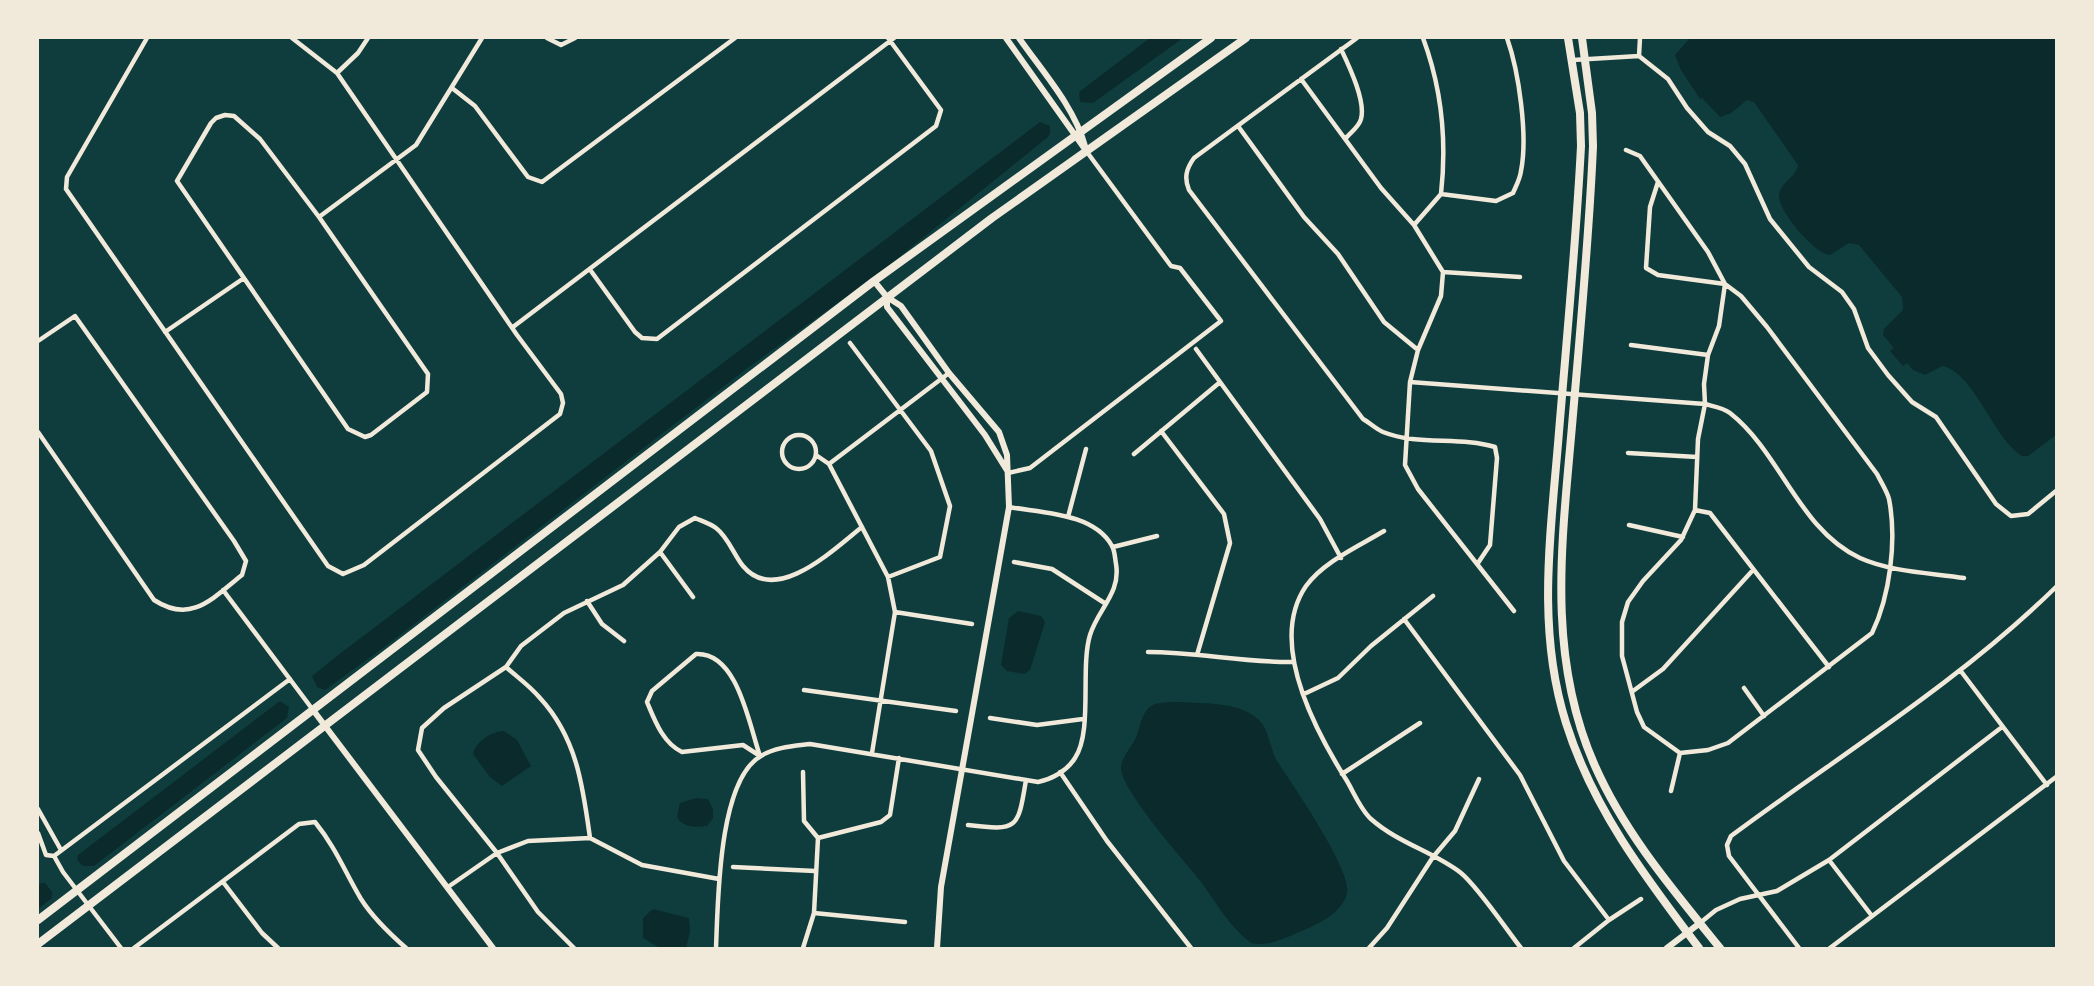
<svg xmlns="http://www.w3.org/2000/svg" width="2094" height="986" font-family="'Exo 2',sans-serif">
	<style>
		.water { fill: #0a2a2b }
		.lines { fill: none; stroke-linecap: round; stroke-linejoin: round }
		.minor { stroke: #f1e9da; stroke-width: 4.5 }
		.tertiary { stroke: #f1e9da; stroke-width: 6 }
		.primary { stroke: #f1e9da; stroke-width: 8 }
	</style>
	<rect width="100%" height="100%" fill="#0f3d3e"/>
	<path class="water" d="M1150,38H1183L1093,103L1080,102L1079,92Z
		M1690,38H2056V435L2028,456H2022C1993,438 1974,372 1942,366L1925,375L1913,370L1907,363L1903,366L1890,351L1894,348L1883,335L1884,329L1903,310L1902,297L1859,245L1849,243L1830,255C1815,254 1779,212 1779,196C1780,182 1796,178 1798,165L1754,102L1747,100L1731,113L1720,117L1702,98L1700,99L1681,70L1675,55Z
		M1040,122L1050,126V133L1048,137L883,270L749,367L383,648L325,690L317,687L312,676L337,656Z
		M1018,611L1041,616L1045,622L1030,670L1024,674L1007,671L1001,665L1009,618Z
		M280,701L289,707L287,718L94,866H83L77,860L78,855Z
		M1180,702C1205,704 1239,701 1259,720C1269,729 1270,749 1277,761C1292,784 1352,870 1347,893C1343,912 1320,923 1304,930C1287,937 1269,947 1251,943C1227,925 1213,896 1194,873C1179,855 1121,789 1121,768C1121,757 1133,746 1137,735C1146,705 1147,702 1180,702Z
		M504,731L517,740L531,766L502,786L490,777L473,754C476,741 492,731 504,731Z
		M696,798L708,799L713,809V818L707,826C696,828 682,827 677,817L680,803Z
		M41,883H45L52,892V898L38,909V886Z
		M653,909L689,918L690,932L686,948H660L643,938V918Z"/>
	<g class="lines">
		<path class="minor" d="M147,38L67,177L66,189L328,566L343,574L364,565L560,414L563,403L561,394L517,335L337,73L292,38
			M547,38L561,45L575,38
			M1357,38L1194,158C1186,169 1184,178 1189,190L1363,419C1370,423 1376,429 1383,432C1418,446 1460,436 1495,447L1497,458L1490,545L1478,563
			M1423,38C1442,89 1447,140 1441,194
			M1341,49C1349,66 1366,101 1361,119C1359,127 1351,132 1346,138
			M1639,56L1668,79L1687,108L1708,132L1730,146L1745,164L1770,219L1809,267L1842,292L1854,309L1868,348L1888,375L1912,402L1936,417L1996,504L2011,516L2028,514L2056,491
			M1639,56L1640,38
			M1573,60L1639,56
			M337,73L358,53L368,38
			M1301,79L1381,188L1414,225L1443,272L1441,296L1418,350L1410,382L1405,465L1418,489L1514,611
			M452,88L475,106L528,177L542,182L735,38
			M225,115L234,116L260,139L319,217L428,374L427,392L371,435L365,437L348,429L177,181L211,123L216,118Z
			M1238,126L1304,217L1338,254L1384,322L1418,350
			M1626,150L1640,156L1708,252L1725,284L1741,296L1767,327L1877,474C1881,482 1887,491 1889,499C1897,540 1890,596 1872,633L1728,743L1708,750L1680,753
			M1658,182L1650,207L1646,268L1658,275L1725,284L1719,326L1708,355L1704,384L1705,404L1698,439L1695,510L1681,540L1643,581L1628,602L1622,622V656L1637,712L1644,727L1680,753
			M1441,194L1496,201L1513,193C1516,186 1520,179 1521,171C1528,136 1519,72 1507,38
			M319,217L416,145L482,38
			M1414,225L1441,194
			M591,271L635,332L642,338L657,339L936,126L941,110L888,38
			M1443,272L1520,277
			M513,327L894,38
			M165,332L244,278
			M38,341L75,316L234,541L246,561L242,575C212,599 191,624 154,600L38,432
			M850,343L931,451L950,506L940,557L888,577
			M1631,345L1708,355
			M1196,349L1320,519L1341,558
			M1410,382L1705,404C1712,406 1724,408 1730,413C1781,453 1799,530 1860,558C1891,572 1931,573 1964,578
			M1161,431L1224,514L1230,543L1197,655
			M782 452a17 17 0 1 1 34 0a17 17 0 1 1-34 0Z
			M1628,453L1697,457
			M1134,454L1219,383
			M816,455L829,464L888,577L895,612L872,753
			M829,464L949,373
			M1008,473L1030,468L1221,321L1180,268L1171,266L1087,152
			M1695,510L1710,513L1829,667
			M1068,517L1086,449
			M1629,525L1683,537
			M1384,531C1359,546 1323,562 1306,586C1267,643 1316,732 1347,781C1354,793 1361,810 1371,819C1398,843 1434,852 1461,873C1478,887 1506,929 1521,948
			M1113,547L1157,536
			M660,552L693,597
			M1014,562L1052,569L1106,604
			M223,590L313,710
			M587,601L602,624L624,641
			M895,612L972,624
			M1404,619L1520,775L1564,861L1609,920
			M1148,652C1197,652 1245,663 1294,662
			M696,654C738,652 749,725 760,756L743,745L682,752C663,743 655,721 647,702L652,691Z
			M506,667C517,677 530,686 540,698C577,738 583,787 590,838L642,865L719,879
			M1960,670L2047,785
			M1744,688L1764,716
			M804,690L956,711
			M1633,691L1663,669L1753,570
			M1304,694L1338,678L1371,646L1433,596
			M990,718L1037,725L1083,719
			M803,772L804,821L818,838
			M1060,772L1107,841L1191,948
			M1342,774L1420,723
			M1671,791L1680,753
			M38,809L61,850
			M968,825C1018,831 1018,829 1026,780
			M38,833L46,855L54,856L290,679
			M818,838L881,822L890,815L899,758
			M54,856L63,872L121,948
			M1829,860L1872,916
			M733,867L815,871
			M223,882L262,933L278,948
			M448,887L497,853L528,841L590,838
			M814,913L905,922
			M1700,923L1716,910L1740,899L1777,891L1829,860L2002,727
			M134,948L299,824L315,822C336,848 345,872 361,899C373,918 390,934 406,948
			M574,948L538,912L497,853L436,777L418,750L422,728L444,708L506,667L521,646L564,613L623,585L660,552L679,527L695,518C702,521 711,524 716,528C728,537 734,555 743,566C776,606 834,549 862,527
			M716,948C718,903 718,780 761,756C775,747 794,746 810,744L1038,782C1052,779 1067,771 1075,758C1093,731 1080,668 1090,635C1098,609 1121,593 1116,564C1115,559 1115,551 1112,546C1094,513 1042,513 1009,507
			M803,948L814,913L818,838
			M1369,948L1387,928L1433,857L1455,831L1479,779
			M1574,948L1609,920L1641,899
			M1799,948L1729,856L1727,845L1731,836C1840,755 1959,682 2056,587
			M1830,948L2056,777"/>
		<path class="tertiary" d="M1006,38L1087,152
			M1019,38C1042,71 1074,106 1085,146
			M874,281L887,297L901,306L949,373L999,432L1007,455L1009,507L941,887L937,948
			M887,297V307L985,435L1008,472
			M313,710L493,948
			M1667,948L1700,923"/>
		<path class="primary" d="M1568,38L1580,113L1581,146C1576,245 1566,345 1558,444C1550,538 1537,632 1566,723C1593,809 1646,878 1699,948
			M1582,38L1592,113L1593,146C1589,240 1580,333 1572,426C1562,542 1546,656 1595,766C1625,834 1674,891 1720,948
			M38,920L874,281L1211,38
			M38,944L992,218L1246,38"/>
	</g>
	<rect width="2094" height="986" fill="none" stroke="#f1e9da" stroke-width="78"/>
</svg>
